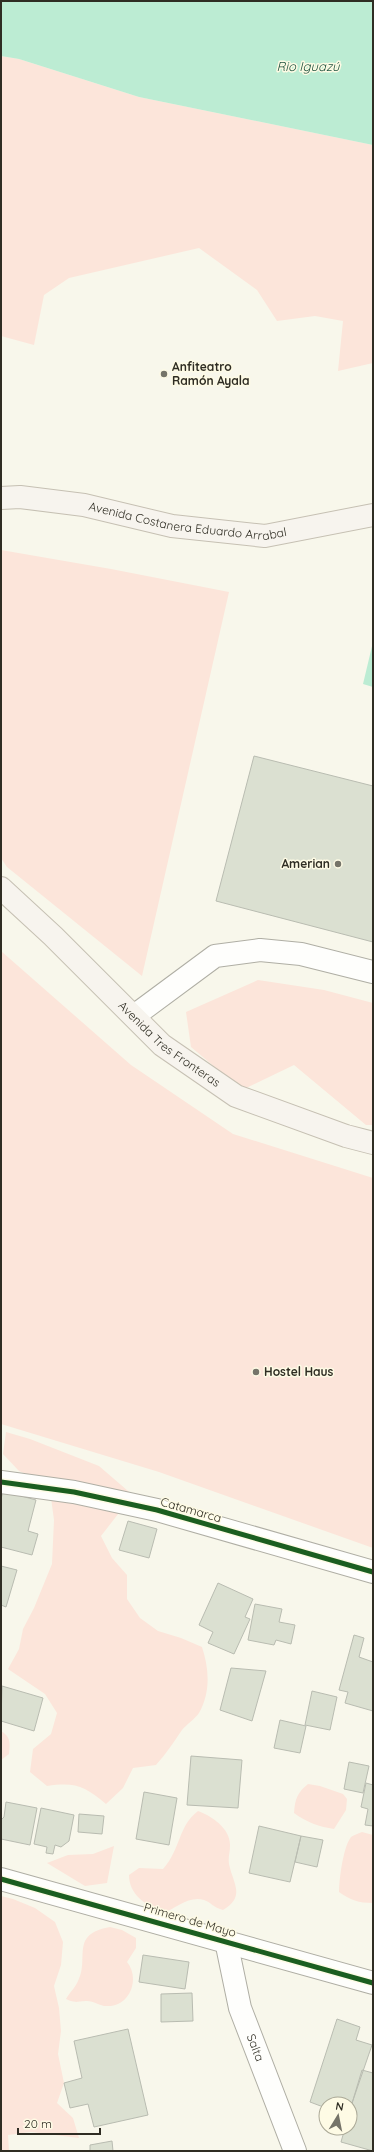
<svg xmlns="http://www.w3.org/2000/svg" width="374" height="2152" font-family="Quicksand,sans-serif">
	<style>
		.green { fill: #fce5da }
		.water { fill: #bcecd3 }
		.building { fill: #dbe0d1; stroke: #b9bcb1 }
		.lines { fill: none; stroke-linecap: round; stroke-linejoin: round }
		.minor-casing { stroke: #afaea4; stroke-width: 24 }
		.major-casing { stroke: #c6c0b3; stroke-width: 24 }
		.minor { stroke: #fefefc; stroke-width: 22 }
		.major { stroke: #f7f4ee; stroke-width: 22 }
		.cycleway-casing { stroke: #fefbe5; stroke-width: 8 }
		.cycleway { stroke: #1b5e20; stroke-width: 5 }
		.poi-dot { fill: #757469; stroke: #fefbe5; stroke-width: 1.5 }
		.labels { text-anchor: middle; stroke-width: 3; stroke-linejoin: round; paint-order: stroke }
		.poi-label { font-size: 12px; font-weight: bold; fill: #2f2d23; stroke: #fefbe5; text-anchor: start }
		.street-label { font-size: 12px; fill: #2f2d23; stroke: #fefbe5 }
		.water-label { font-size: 13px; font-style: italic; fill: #1f543f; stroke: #fefbe5 }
	</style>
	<rect width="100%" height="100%" fill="#f8f7eb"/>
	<path class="green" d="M1,56L19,59L139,97L373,145V363L338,371L343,321L315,316L277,321L257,290L199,248L69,278L44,295L34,345L1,336Z
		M1,550L111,569L229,592L142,976L7,867L1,858Z
		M1,951L131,1065L233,1134L373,1178V1548L159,1472L1,1424Z
		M258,980L324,990L373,1003V1125H366L294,1065L242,1090L191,1047L186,1012Z
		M6,1432L30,1439L99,1466L135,1497L129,1500L101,1536L112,1558L127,1575V1599L140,1618L158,1631L181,1638L202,1647C209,1669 211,1691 199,1713C195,1719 187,1724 182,1730C173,1743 166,1754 156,1765L133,1768L123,1788L106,1804C84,1786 76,1782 47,1786L30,1772L33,1749L51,1734L57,1713L45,1694L8,1669L19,1649L23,1629L34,1608L52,1564L54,1520L51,1498L40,1480L19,1471L3,1454Z
		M1,1731C11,1737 10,1743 9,1754L1,1760Z
		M308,1784L320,1786L343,1794L347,1799L346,1810L334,1829C320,1827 306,1822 294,1813C295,1799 297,1793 308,1784Z
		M198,1811C212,1816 231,1829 230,1846C230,1852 228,1857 229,1864C233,1884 246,1896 223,1910C212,1907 211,1902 204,1900C190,1895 176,1908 163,1913C146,1905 129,1895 129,1875L139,1868L163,1869C181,1849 178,1826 198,1811Z
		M362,1832L373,1835V1903C359,1903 350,1900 339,1892C339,1880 343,1847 351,1837C354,1835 359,1833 362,1832Z
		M114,1846L107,1883L85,1886L47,1863L68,1855L93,1854Z
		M1,1896L13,1899L35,1908L55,1922L63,1942L61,1965L54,1986L59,2008L61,2031L58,2054L64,2083L57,2103L73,2118L79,2138L31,2132L8,2135L9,2151H1Z
		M110,1927L122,1930L136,1938V1948L127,1962C140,1977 131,2006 108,2006C101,2007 94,2001 87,2001C77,2001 77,2004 66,1999C70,1992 75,1988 78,1981C90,1959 69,1934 110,1927Z"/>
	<path class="water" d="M1,1H373V145L139,97L19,59L1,56Z
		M373,642V687L363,684Z"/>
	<path class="building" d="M254,756L373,786V942L216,901Z
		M3,1491L36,1500L28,1531L38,1534L32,1555L1,1547V1499Z
		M128,1521L157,1529L149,1558L119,1550Z
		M1,1566L17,1570L6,1607L1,1605Z
		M218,1583L253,1599L245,1617L250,1619L234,1654L208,1643L213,1632L199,1625Z
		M255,1604L282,1609L279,1622L295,1625L291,1644L276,1640L274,1645L248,1640Z
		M354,1635L364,1638L359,1657L373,1662V1711L345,1703L348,1692L339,1690Z
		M231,1668L266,1671L252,1721L220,1710Z
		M2,1686L43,1698L34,1731L1,1721Z
		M312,1691L337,1697L330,1730L305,1725Z
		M280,1720L306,1726L300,1753L274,1748Z
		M191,1756L242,1760L238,1808L187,1805Z
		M349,1762L369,1766L363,1793L344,1789Z
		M366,1783L373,1785V1826L365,1825L368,1809L361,1807Z
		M144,1792L177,1798L169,1845L136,1839Z
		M6,1802L37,1808L30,1845L1,1839V1820L4,1817Z
		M41,1808L74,1815L69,1841L61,1847L55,1845L53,1854L46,1853L47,1847L34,1844Z
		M79,1814L104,1816L102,1834L78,1832Z
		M259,1826L301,1836L290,1882L249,1873Z
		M301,1836L323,1840L317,1867L295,1862Z
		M143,1955L189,1962L185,1989L139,1982Z
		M192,1993L193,2021L161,2022V1994Z
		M337,2019L360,2027L356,2040L372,2045L350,2109V2104H326V2108L310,2102Z
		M128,2029L148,2115L94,2127L88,2104L70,2108L64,2083L82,2078L74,2041Z
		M362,2070L373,2073V2151L341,2142L345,2128H350V2110Z
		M112,2141L113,2151H90V2145Z"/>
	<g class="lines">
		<g class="minor-casing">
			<g id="minor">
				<path d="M134,1016L215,956L260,950L301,954L373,972"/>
				<path d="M1,1482L74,1492L157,1510L373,1572"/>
				<path d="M1,1879L373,1983"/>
				<path id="s1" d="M226,1941L240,2008L295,2151"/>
			</g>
		</g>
		<g class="major-casing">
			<g id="major">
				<path id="s2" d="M1,498L20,497L84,505L172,526L265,536L373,515"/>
				<path id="s3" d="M1,888L53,936L162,1045L236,1096L346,1136L373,1143"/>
			</g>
		</g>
		<use href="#minor" class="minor"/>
		<use href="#major" class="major"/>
		<g class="cycleway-casing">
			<path id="cycleway" d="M1,1482L74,1492L157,1510L373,1572
				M1,1879L373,1983"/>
		</g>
		<use href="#cycleway" class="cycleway"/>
	</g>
	<g class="poi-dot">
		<circle cx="164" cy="374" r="4"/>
		<circle cx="338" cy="864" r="4"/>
		<circle cx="256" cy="1372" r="4"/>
	</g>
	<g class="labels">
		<g class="poi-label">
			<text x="172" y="371">Anfiteatro<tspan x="172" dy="14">Ramón Ayala</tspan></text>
			<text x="330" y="868" text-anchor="end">Amerian</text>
			<text x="264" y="1376">Hostel Haus</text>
		</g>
		<g class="street-label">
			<text dy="4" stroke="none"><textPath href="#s2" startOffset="189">Avenida Costanera Eduardo Arrabal</textPath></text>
			<text dy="4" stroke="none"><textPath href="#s3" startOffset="230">Avenida Tres Fronteras</textPath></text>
			<text transform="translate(191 1510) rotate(16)" y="4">Catamarca</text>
			<text transform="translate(190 1920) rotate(16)" y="4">Primero de Mayo</text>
			<text dy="4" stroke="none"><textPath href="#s1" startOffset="111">Salta</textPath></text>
		</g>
		<g class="water-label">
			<text x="308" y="71">Rio Iguazú</text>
		</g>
	</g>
	<rect width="374" height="2152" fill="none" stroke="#2f2d23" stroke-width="4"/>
	<g transform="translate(338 2116) rotate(10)"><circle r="19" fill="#fefbe5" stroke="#aba997"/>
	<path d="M0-3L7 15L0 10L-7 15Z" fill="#757469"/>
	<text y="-6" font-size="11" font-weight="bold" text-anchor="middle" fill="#2f2d23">N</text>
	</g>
	<path d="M18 2128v6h82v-6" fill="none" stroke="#2f2d23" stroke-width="2"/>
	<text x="24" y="2128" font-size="12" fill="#2f2d23" stroke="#fefbe5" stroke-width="3" paint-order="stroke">20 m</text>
</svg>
